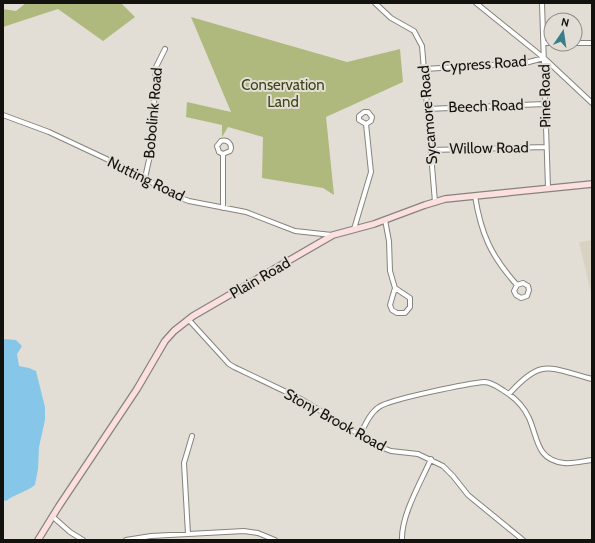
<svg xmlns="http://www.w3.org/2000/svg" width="595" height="543" font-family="Cabin,sans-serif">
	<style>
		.built { fill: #d8d2c3 }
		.green { fill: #afb97d }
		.water { fill: #86c6e9 }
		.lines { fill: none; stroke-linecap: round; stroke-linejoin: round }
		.street-casing { stroke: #86837c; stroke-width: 6 }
		.secondary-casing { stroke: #86837c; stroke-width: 8 }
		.street { stroke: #fff; stroke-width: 4 }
		.secondary { stroke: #fbe0df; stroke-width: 5.5 }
		.labels { text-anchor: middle; stroke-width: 4; stroke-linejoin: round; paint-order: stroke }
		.street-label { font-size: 15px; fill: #14120f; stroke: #e2ded6 }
		.park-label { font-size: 15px; fill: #3c4314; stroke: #e2ded6 }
	</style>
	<rect width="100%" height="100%" fill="#e2ded6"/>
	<path class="built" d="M592,240V297L579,242Z"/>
	<path class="green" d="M26,3H121L135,17L103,41L58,9L3,27V9L16,11Z
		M191,17L347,62L400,49L403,82L326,117L334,195L323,188L262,178L263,137L228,127L222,137V125L186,117L187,102L231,112Z"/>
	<path class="water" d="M3,339L16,340L22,346L17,354L19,366L29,368L36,371L45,407V420L39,447L38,469L35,485C26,492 15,494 6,501L3,500Z"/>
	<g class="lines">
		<g class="street-casing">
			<path id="street" d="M375,3L391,18L414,31L422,46L435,202
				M476,3L544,58L592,103
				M542,3L548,188
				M544,43H551
				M575,43H592
				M424,69L525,63L544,58
				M427,109L545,104
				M3,115L49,132L132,171L175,196L189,201L246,212L295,231L332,235
				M431,150L546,147
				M145,178L151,151L156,67L165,49
				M475,196C481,234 491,256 517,285L514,291L516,295L521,298L527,296L529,290L528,286L523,283L517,285
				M223,208V154L230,151C233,145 228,139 221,141L217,146L219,152L223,154
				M385,220L389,241L390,271L395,288L390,305L392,310L397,313H405L410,307V298L395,288
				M354,229L371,172L366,124L371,121L372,117L368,112H364L359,116V120L366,124
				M188,319L229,364L234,367L301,399L378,446L391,451L418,454L443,466L453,476L468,495L523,540
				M509,394C542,357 549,368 592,379
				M360,435C365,425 370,413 379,407C390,399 470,383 485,382C493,383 498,387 504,391C514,397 524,407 529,418C538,438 536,460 564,463C574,464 583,461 592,460
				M52,516L70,532L83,540
				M188,534L184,463L192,436
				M126,540L151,536L244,531L258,533L275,540
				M402,540C401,515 421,482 431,459"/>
		</g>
		<g class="secondary-casing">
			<path id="secondary" d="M38,540L59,506L137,389L165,341L174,331L193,316L333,235L374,224L425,205L445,199L592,184"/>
		</g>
		<use href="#street" class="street"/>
		<use href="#secondary" class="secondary"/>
	</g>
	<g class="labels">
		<g class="street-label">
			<text transform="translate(484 64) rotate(-4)" y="5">Cypress Road</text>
			<text transform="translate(545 96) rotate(-91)" y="5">Pine Road</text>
			<text transform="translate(486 106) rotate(-2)" y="5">Beech Road</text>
			<text transform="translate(153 113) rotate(-85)" y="5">Bobolink Road</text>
			<text transform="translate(428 115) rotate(-95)" y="5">Sycamore Road</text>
			<text transform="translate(489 148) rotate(-1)" y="5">Willow Road</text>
			<text transform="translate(146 179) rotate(26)" y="5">Nutting Road</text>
			<text transform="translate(260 278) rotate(-30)" y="5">Plain Road</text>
			<text transform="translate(335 420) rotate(29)" y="5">Stony Brook Road</text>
		</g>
		<g class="park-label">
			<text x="283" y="90">Conservation<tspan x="283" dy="17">Land</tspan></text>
		</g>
	</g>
	<rect width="595" height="543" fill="none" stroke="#14120f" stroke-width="8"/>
	<g transform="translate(563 32) rotate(13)"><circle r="19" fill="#e2ded6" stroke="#908c86"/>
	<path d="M0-3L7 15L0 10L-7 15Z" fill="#397f8a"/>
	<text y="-6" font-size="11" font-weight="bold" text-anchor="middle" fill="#14120f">N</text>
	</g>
</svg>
